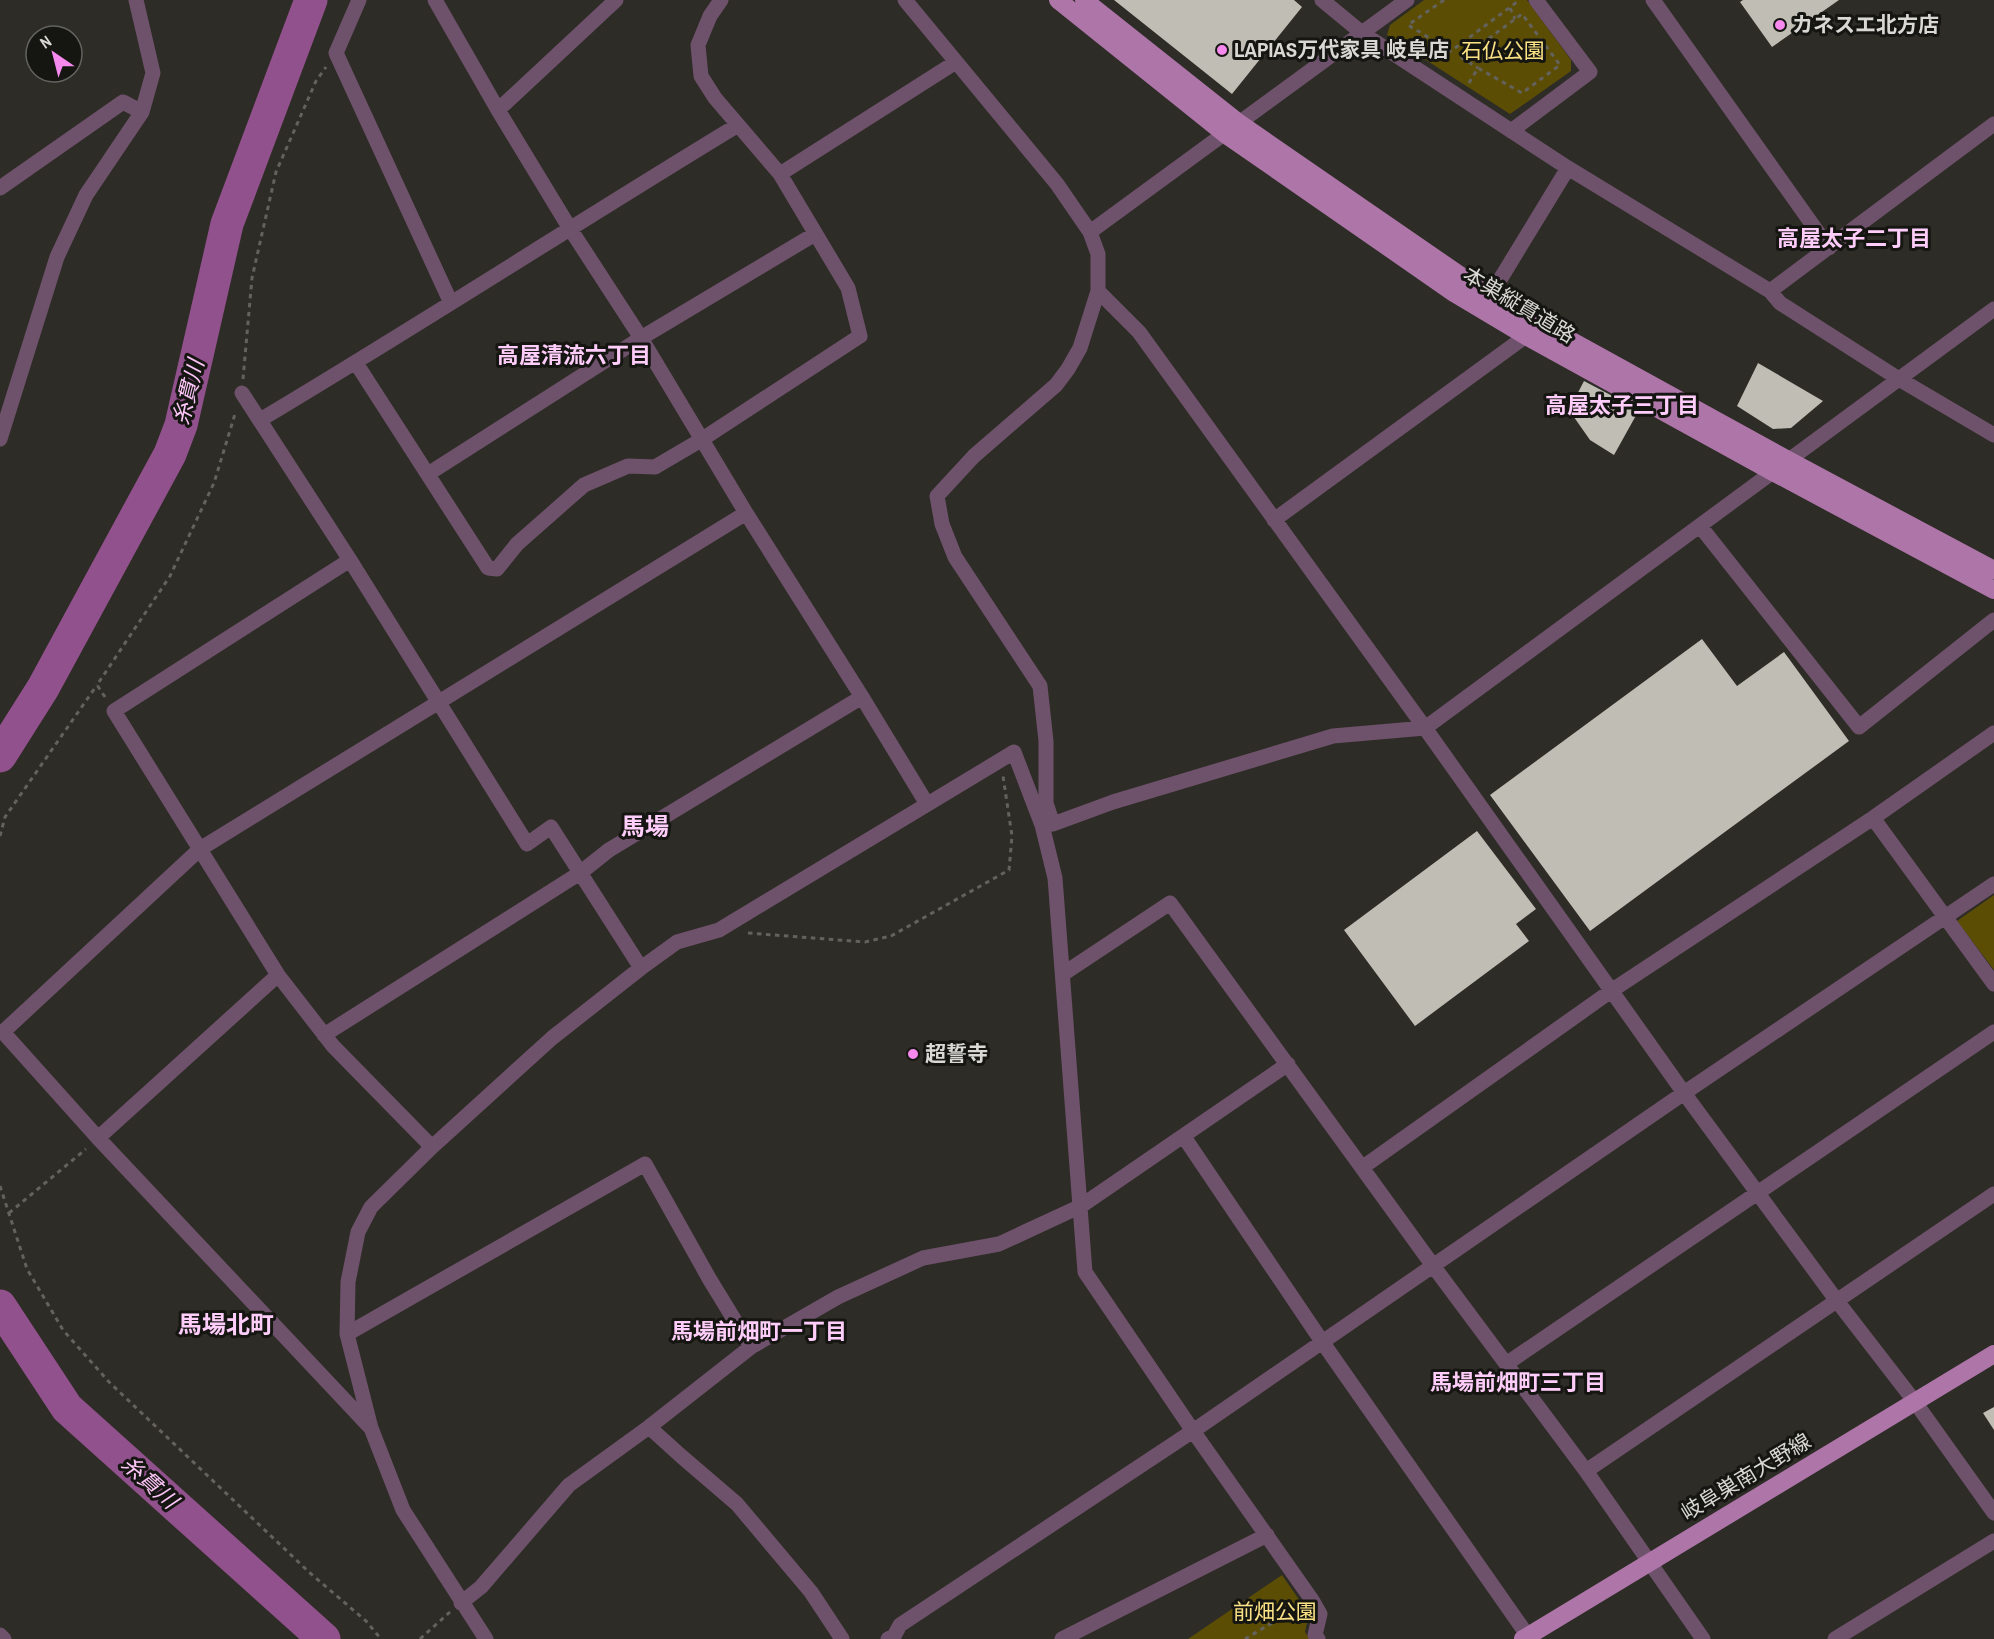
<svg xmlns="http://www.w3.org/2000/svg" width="1994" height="1639" font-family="'Archivo Narrow','Noto Sans JP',sans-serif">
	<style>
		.green { fill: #5c4d05 }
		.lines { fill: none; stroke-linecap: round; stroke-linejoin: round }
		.river { stroke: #91518c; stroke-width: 33 }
		.building { fill: #bfbdb4 }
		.path { stroke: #64625d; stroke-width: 3; stroke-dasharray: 4.5 4.5; stroke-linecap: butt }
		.street { stroke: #6e526b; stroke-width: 15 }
		.primary { stroke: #ad75a8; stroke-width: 18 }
		.poi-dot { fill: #f689ed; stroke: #151512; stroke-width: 2 }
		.labels { text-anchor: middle; stroke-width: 6; stroke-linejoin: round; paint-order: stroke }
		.poi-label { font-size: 21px; font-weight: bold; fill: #d9d8d4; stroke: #151512; text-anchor: start }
		.park-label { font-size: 21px; fill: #fce385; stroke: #151512 }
		.street-label { font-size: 21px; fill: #d9d8d4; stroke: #151512 }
		.neighbourhood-label { font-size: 22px; font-weight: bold; fill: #fecdf9; stroke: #151512 }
		.water-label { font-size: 22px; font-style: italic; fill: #fbc5f6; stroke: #151512 }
		.quarter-label { font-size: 24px; font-weight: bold; fill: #fecdf9; stroke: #151512 }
	</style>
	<rect width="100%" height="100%" fill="#2e2c26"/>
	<path class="green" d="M1424,0H1527L1571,60V71L1510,114L1387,35L1390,25Z
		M1994,895V970L1957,921Z
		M1282,1575L1309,1614L1305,1632L1310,1639H1188Z"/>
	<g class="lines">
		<path class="river" d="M0,756L43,688L170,454L181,425L227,224L311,0
			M0,1306L67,1408L324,1639"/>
	</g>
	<path class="building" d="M1114,0H1294L1302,7L1232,94Z
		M1743,0H1839L1772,47L1740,2Z
		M1758,363L1823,401L1791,428L1773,429L1737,406Z
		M1584,381L1639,410L1614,455L1590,440L1569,410Z
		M1702,639L1737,686L1784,652L1849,741L1590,931L1490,795Z
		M1477,831L1536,909L1516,924L1529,941L1415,1026L1344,930Z
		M1994,1407V1430L1983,1413Z"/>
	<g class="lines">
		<path class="path" d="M1444,0L1408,25L1451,51L1517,2L1516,0
			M1510,8L1515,19
			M1463,43L1473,50
			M1469,83L1478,68L1522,93L1560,65L1522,14L1462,58L1478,68
			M243,379L252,278L276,172L316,81L326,67
			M105,697L97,685L170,576L214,483L235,414
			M0,836L5,817L97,685
			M748,933L865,942L891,936L1009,870L1012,836L1003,776
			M0,1186L27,1269L63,1330L109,1382L310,1573L366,1621L381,1639
			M9,1213L86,1149
			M420,1639L450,1612
			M1245,1639L1297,1608"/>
		<path class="street" d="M359,0L336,53L451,303
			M435,0L498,110L569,227L641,338L746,513
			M905,0L1057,184L1090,232L1098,254V291L1080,348L1068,369L1056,385L974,456L937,496L942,524L955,557L1040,686L1046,741V803L1053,824
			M1322,0L1362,33L1568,168L1770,291L1780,303L1899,379L1994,435
			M1653,0L1829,248
			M498,110L616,0
			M1511,131L1590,72L1536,0
			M780,174L956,62
			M0,188L123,102L142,112
			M1090,232L1407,0
			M1098,291L1139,332L1425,728L1684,1093L1837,1301L1915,1402L1994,1513
			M1770,291L1994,124
			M1490,296L1568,168
			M356,363L488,568L497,569L517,544L584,485L628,466L655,467L701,440L860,336L848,288L780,174L715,98L701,76L698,45L710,16L721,0
			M242,393L350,560L527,844L551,827L641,968
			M260,420C421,324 578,222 738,125
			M0,439L57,257L86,195L142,112L153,73L136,0
			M428,474L641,338L815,234
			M1274,520L1526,336L1532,329
			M1700,526L1859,727L1994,620
			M350,560L114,711L278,975L333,1046L432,1147
			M1873,818L1994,984
			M1042,825L1053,824L1113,802L1333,736L1425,728L1994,309
			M1063,974L1170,903L1434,1267L1586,1471L1703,1639
			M324,1035L580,873L609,850L862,697
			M1184,1137L1323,1343L1530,1639
			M98,1138L278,975
			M1363,1167L1611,991L1873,818L1994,733
			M347,1334L645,1164L710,1280L751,1347
			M1506,1364L1994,1032
			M369,1426L98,1138L3,1032L200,849L746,513L862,697L927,804
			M649,1427L681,1456L737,1504L811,1592L842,1639
			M1586,1471L1994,1194
			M461,1603L481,1587L569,1485L649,1427L751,1347L838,1297L923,1258L999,1244L1081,1206L1288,1064
			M0,1635L4,1639
			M486,1639L403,1510L371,1428L347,1334L348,1282L358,1232L371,1207L432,1147L552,1038L641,968L677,942L719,930L1014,752L1042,825L1055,878L1085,1272L1193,1431L1312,1600L1320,1614L1315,1635L1318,1639
			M888,1639L894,1636L900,1625L1193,1431L1684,1093L1994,884
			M1062,1639L1267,1535
			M1835,1639L1994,1541"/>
		<path class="primary" d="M1058,0L1225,134L1454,293L1526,336L1773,472L1994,590
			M1084,0L1239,123L1490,296L1788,460L1994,570
			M1523,1639L1994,1354"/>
	</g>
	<g class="poi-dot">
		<circle cx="1780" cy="25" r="6"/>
		<circle cx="1222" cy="50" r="6"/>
		<circle cx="913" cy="1054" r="6"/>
	</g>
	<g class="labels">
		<g class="poi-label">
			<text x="1792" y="32">カネスエ北方店</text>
			<text x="1234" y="57">LAPIAS万代家具 岐阜店</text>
			<text x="925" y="1061">超誓寺</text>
		</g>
		<g class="park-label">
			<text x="1503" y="58">石仏公園</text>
			<text x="1275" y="1619">前畑公園</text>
		</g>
		<g class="street-label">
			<text transform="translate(1519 305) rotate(31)" y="7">本巣縦貫道路</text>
			<text transform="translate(1746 1477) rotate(-31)" y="7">岐阜巣南大野線</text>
		</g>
		<g class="neighbourhood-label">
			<text x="1854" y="246">高屋太子二丁目</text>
			<text x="574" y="363">高屋清流六丁目</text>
			<text x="1622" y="413">高屋太子三丁目</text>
			<text x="759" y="1339">馬場前畑町一丁目</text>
			<text x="1518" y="1390">馬場前畑町三丁目</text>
		</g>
		<g class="water-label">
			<text transform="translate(188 392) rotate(-76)" y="8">糸貫川</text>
			<text transform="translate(150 1482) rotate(42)" y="8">糸貫川</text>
		</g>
		<g class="quarter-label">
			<text x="645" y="835">馬場</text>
			<text x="226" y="1333">馬場北町</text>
		</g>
	</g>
	<g transform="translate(54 54) rotate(325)"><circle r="28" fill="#151512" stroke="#636360" stroke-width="1.5"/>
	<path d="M0-4.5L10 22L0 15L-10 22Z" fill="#f689ed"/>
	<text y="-9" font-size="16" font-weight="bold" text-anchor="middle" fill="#d9d8d4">N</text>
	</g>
</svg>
